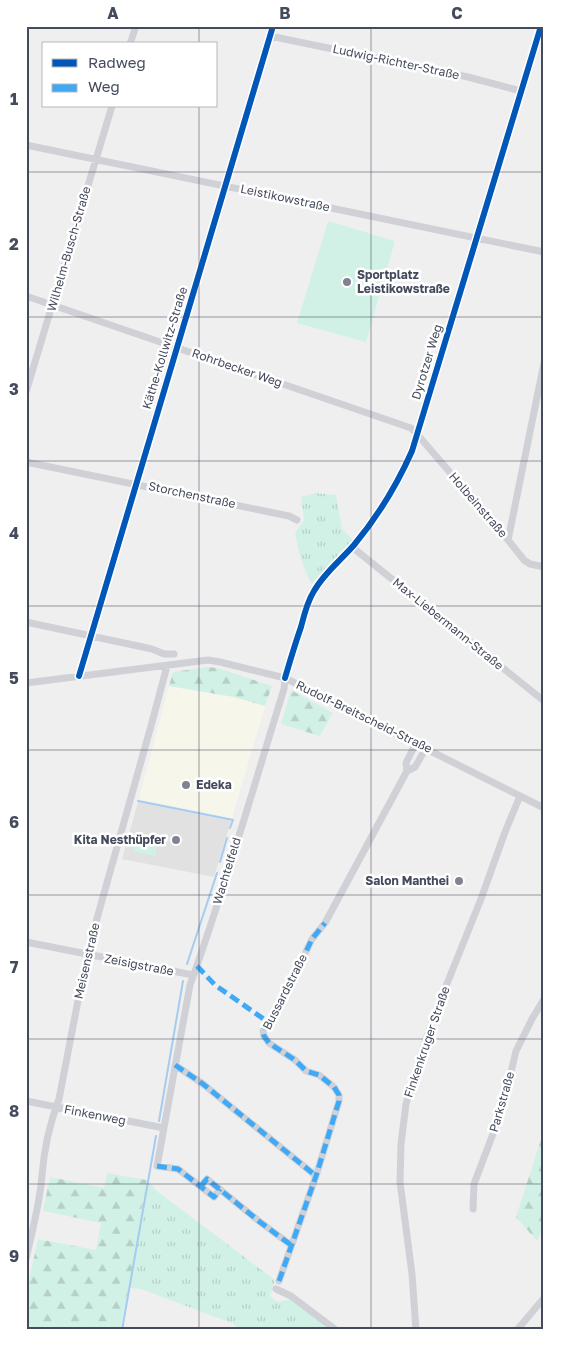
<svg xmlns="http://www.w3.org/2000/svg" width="570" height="1356" font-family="'Golos Text',sans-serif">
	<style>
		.commercial { fill: #f7f6eb }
		.education { fill: #e1e1e1 }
		.forest { fill: url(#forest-firs) }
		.park { fill: url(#park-tufts) }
		.garden { fill: #d2f1e6 }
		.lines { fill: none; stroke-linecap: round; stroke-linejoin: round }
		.stream { stroke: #a4ccf0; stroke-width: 2 }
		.minor { stroke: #d0d1d6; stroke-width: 7 }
		.quiet { stroke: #3fa9f5; stroke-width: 5; stroke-dasharray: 10 5; stroke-linecap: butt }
		.cycleway-casing { stroke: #fff; stroke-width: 9 }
		.cycleway { stroke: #0057b8; stroke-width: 6 }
		.grid { fill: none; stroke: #454b5d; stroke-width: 1; stroke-opacity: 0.55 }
		.poi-dot { fill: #818490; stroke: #fff; stroke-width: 2 }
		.labels { text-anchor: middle; stroke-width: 5; stroke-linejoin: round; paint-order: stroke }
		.street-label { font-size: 12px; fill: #454b5d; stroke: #fff }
		.poi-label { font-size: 12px; font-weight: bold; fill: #454b5d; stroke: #fff; text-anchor: start }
		.neatline { fill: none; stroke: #454b5d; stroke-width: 2 }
		.grid-label { font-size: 16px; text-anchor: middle; font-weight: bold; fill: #454b5d }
	</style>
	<defs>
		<pattern id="forest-firs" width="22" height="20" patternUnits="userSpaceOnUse" patternTransform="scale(1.25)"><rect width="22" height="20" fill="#d2f1e6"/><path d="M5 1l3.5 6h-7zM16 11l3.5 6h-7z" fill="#b6d0c8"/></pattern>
		<pattern id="park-tufts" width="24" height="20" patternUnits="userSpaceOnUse" patternTransform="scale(1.25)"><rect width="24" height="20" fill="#d2f1e6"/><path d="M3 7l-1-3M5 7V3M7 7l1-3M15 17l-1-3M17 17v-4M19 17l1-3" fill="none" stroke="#b6d0c8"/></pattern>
	</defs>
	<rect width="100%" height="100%" fill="#f0efef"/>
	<path class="commercial" d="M169,686L234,697L265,706L232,818L139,799Z"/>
	<path class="education" d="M138,802L231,821L214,877L122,859Z"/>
	<path class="forest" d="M207,667L218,668L272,686L265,706L234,697L169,686L173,672Z
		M291,690L333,713L320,736L281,724Z
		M544,1130V1227L537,1241L516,1217Z
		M107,1173L147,1180L129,1288L120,1330H26V1294L38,1239L96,1250L101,1223L43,1211L50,1177L104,1188Z"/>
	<path class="park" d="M315,493L336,495L342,529L353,540L312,584C303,569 298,550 295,533L304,520L301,497Z
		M147,1180L158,1192L275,1280L270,1296L278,1302L291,1299L331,1330H246L234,1325V1324L141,1289L129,1288Z"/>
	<path class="garden" d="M328,221L395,241L366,342L297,323Z
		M135,838L157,843L155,856L133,851Z"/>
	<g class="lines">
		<path class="stream" d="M138,801L233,820L230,828
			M220,862L227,838
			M187,964L217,873
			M159,1121L183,981
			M122,1330L156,1136"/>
		<path class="minor" d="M270,36L468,77L521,91
			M130,44L136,26
			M26,145L544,252
			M26,296L411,428L417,434L508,540L524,560L530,564L544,567
			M26,392L112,106
			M26,462L289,516L297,520
			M508,540L544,363
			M352,547L544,701
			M26,622L152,649L164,654H174
			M79,676L273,26
			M26,683L208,660L220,662L285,678L544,808
			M407,771L406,763L416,743
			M26,942L193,975
			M175,1065L203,1084L316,1176
			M26,1101L164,1128
			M201,1186L207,1179L260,1222L291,1245
			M220,1189L214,1197L178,1169L157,1166L190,985C225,888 253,788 284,689L285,678L307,607L314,591L323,576L352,547L374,519L388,499L400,477L412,451L541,26
			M473,1209L474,1184L502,1110L516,1051L532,1019L544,999
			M26,1259C32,1232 40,1203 42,1175C44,1149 50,1123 59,1099L87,954L151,726L167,666
			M279,1281L316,1176L339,1101V1095L334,1087L319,1075L306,1071L295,1060L269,1043L264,1036L263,1031L265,1027L285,996L312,939L325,923L407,771L415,767L426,748
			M276,1289L291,1296L336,1330
			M416,1330L412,1274L400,1182L401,1144L406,1104L420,1057L436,1011L481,899L505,832L520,796
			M517,1330L544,1298"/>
		<path class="quiet" d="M197,966L215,985L268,1022
			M175,1065L203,1084L316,1176
			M157,1166L178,1169L214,1197L220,1189
			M201,1186L207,1179L260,1222L291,1245
			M279,1281L316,1176L339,1101V1095L334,1087L319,1075L306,1071L295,1060L269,1043L264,1036L263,1031L265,1027L285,996L312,939L325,923"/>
		<g class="cycleway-casing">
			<path id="cycleway" d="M79,676L273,26
				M285,678C290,661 295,644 301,627C304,615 307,602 314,591C324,573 340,561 354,545C379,515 396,487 412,451L541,26"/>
		</g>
		<use href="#cycleway" class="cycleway"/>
	</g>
	<path class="grid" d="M199,26V44M371,26V1330M199,106V1330M26,172H544M26,317H544M26,461H544M26,606H544M26,750H544M26,895H544M26,1039H544M26,1184H544"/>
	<g class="poi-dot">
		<circle cx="347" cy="282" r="5"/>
		<circle cx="186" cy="785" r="5"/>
		<circle cx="176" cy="840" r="5"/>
		<circle cx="459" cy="881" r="5"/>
	</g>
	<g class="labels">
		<g class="street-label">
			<text transform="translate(396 62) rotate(12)" y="4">Ludwig-Richter-Straße</text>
			<text transform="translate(285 198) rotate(12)" y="4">Leistikowstraße</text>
			<text transform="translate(69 249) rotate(-74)" y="4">Wilhelm-Busch-Straße</text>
			<text transform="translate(165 348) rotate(-73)" y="4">Käthe-Kollwitz-Straße</text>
			<text transform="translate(427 362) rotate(-73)" y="4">Dyrotzer Weg</text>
			<text transform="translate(237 368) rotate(19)" y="4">Rohrbecker Weg</text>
			<text transform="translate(192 495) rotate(12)" y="4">Storchenstraße</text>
			<text transform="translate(478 505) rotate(49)" y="4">Holbeinstraße</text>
			<text transform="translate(448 624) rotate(39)" y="4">Max-Liebermann-Straße</text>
			<text transform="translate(364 717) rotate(26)" y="4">Rudolf-Breitscheid-Straße</text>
			<text transform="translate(227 871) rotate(-73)" y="4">Wachtelfeld</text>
			<text transform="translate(87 961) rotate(-77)" y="4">Meisenstraße</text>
			<text transform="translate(139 965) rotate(11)" y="4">Zeisigstraße</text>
			<text transform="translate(285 992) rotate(-63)" y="4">Bussardstraße</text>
			<text transform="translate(427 1042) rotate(-71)" y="4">Finkenkruger Straße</text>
			<text transform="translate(502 1102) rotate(-74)" y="4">Parkstraße</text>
			<text transform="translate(95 1115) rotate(11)" y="4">Finkenweg</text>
		</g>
		<g class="poi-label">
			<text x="357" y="279">Sportplatz<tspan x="357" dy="14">Leistikowstraße</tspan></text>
			<text x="196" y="789">Edeka</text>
			<text x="166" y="844" text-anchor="end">Kita Nesthüpfer</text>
			<text x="449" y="885" text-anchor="end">Salon Manthei</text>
		</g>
	</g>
	<rect width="570" height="1356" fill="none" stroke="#ffffff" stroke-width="55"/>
	<rect x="42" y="42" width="175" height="65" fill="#ffffff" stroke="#b5b7be"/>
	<rect x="52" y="59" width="25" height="8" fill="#0057b8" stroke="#b5b7be"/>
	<text x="88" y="68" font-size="15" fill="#454b5d">Radweg</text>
	<rect x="52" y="84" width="25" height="8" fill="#3fa9f5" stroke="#b5b7be"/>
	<text x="88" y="92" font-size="15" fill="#454b5d">Weg</text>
	<rect x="28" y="28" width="514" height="1300" class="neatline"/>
	<g class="grid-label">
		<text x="113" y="19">A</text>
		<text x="285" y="19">B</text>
		<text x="457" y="19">C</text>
		<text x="14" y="105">1</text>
		<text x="14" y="250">2</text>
		<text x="14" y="395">3</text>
		<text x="14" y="539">4</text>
		<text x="14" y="684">5</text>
		<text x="14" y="828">6</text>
		<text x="14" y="973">7</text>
		<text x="14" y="1117">8</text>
		<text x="14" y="1262">9</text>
	</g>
</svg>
